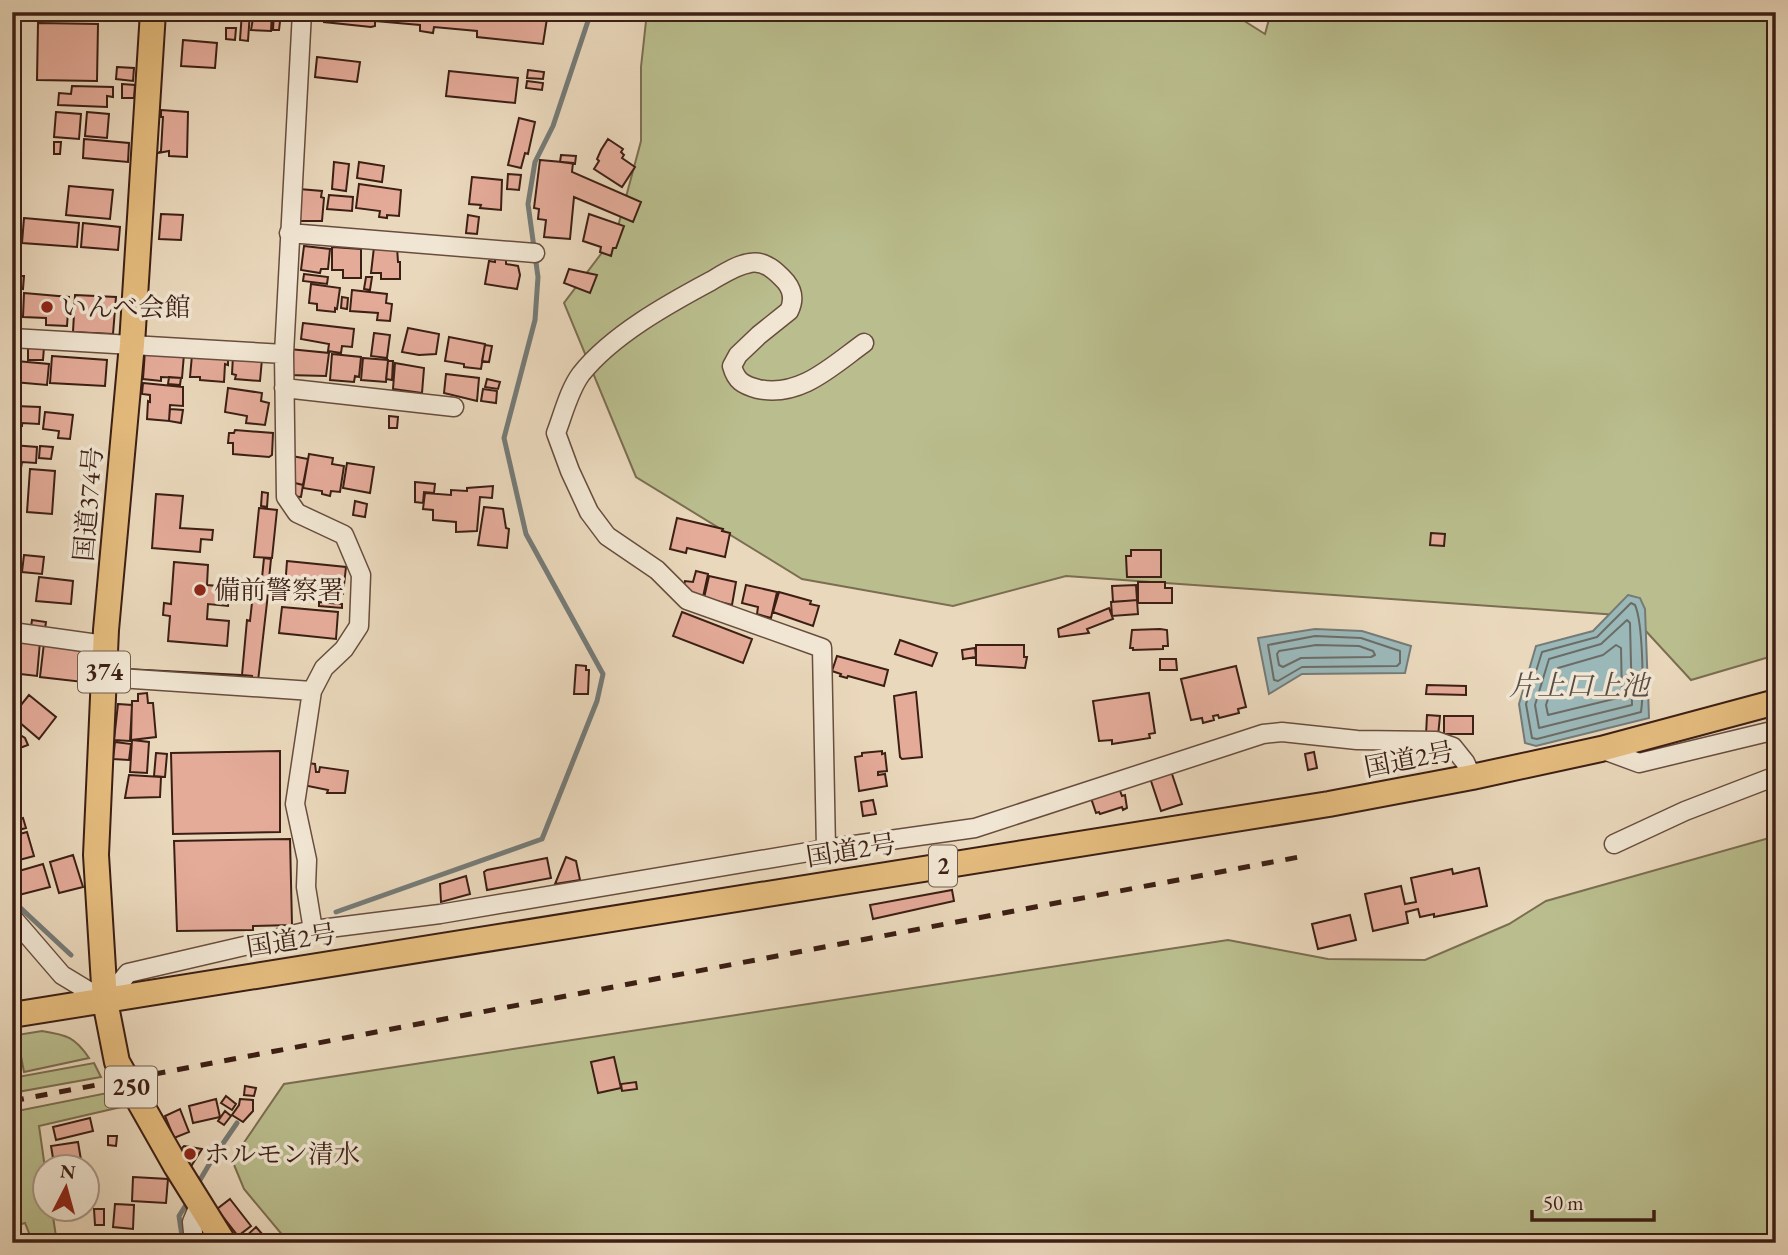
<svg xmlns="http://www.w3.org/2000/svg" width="1788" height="1255" font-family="'EB Garamond','Noto Serif JP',serif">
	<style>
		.green { fill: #babe8e; stroke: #7b6e51; stroke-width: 2 }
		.water { fill: #9bb8b9; stroke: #757b77; stroke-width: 2 }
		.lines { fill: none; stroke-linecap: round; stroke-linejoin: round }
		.shore { stroke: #6c6c66; stroke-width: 2 }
		.stream { stroke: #757b77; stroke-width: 5 }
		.building { fill: #e4ab99; stroke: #3c1f14; stroke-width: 2 }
		.minor-casing { stroke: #684d3e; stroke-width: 21 }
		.highway-casing { stroke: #3c1f14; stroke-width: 28 }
		.minor { stroke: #f1e6d3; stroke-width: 18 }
		.highway { stroke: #e5bc7e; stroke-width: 24 }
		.rail { stroke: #3c1f14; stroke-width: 5; stroke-dasharray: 12 12; stroke-linecap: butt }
		.poi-dot { fill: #8f2418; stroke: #f1e6d3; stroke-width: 2.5 }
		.labels { text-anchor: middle; stroke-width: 7; stroke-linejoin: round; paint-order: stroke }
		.shield { fill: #f1e6d3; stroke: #725b4d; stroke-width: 2 }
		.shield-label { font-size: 24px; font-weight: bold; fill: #3c1f14 }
		.poi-label { font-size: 26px; fill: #3c1f14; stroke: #f1e6d3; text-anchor: start }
		.street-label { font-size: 26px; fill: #3c1f14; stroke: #f1e6d3 }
		.water-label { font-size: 28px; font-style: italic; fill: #584d46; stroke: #f1e6d3 }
	</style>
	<rect width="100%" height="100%" fill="#ead8bc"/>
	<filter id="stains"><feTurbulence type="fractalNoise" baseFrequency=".00286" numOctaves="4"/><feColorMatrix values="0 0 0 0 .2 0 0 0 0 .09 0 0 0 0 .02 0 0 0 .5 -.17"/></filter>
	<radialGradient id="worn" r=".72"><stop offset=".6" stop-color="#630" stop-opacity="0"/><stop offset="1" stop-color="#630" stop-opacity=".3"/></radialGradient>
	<path class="green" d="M647,12H1230L1265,34L1271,12H1776V655L1691,680L1632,616L1066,576L953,606L802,579L636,477L564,303L616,234L641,141V67Z
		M1776,836V1243H289L244,1189L232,1160L284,1084L1228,940L1328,959L1425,960L1509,924L1546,901Z
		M42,1031C67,1035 75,1037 89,1058L24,1072L17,1035Z
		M94,1063L101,1077L12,1093V1078Z
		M112,1092L121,1107L39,1126L45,1168L46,1210H52L57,1243H33L25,1223L12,1227V1112Z"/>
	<path class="water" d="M1628,595L1640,598L1645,609L1649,718L1536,746L1525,743L1519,704L1536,646L1593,631Z
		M1315,629L1362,631L1411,646L1405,673L1302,674L1269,694L1258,638Z"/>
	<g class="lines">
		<path class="shore" d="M1631,603L1635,605C1643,623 1644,691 1641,712L1537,739L1532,738L1526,704L1542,652L1597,637Z
			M1627,620L1630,623L1632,705L1539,728L1535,705L1549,659L1601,644Z
			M1315,636L1361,638L1400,651V663L1397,666L1302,667L1278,681L1274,680L1268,645Z
			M1316,645L1359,646L1373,651L1375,655L1371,657L1301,658L1283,667L1279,665L1277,654L1279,651Z
			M1616,645L1621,648L1622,697L1548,715L1546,705L1558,668L1603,655Z"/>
		<path class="stream" d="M12,900L71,955
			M336,912L542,839L597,701L603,674L526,534L504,438L535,320L538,277L528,204L535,162L553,126L591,12
			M197,1185L213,1158L237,1123
			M183,1243L179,1216L189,1200"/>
	</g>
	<path class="building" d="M242,12H250L248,41L240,40Z
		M254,12H272L271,31L251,30Z
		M274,12L281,13L279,30H273Z
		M325,12H548L543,44L477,37V31L434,27L433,33L420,31V25L375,21V26L371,27L324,22Z
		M38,23L98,24L97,81L37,80Z
		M226,28H236L235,40L226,39Z
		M183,40L217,43L215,68L181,66Z
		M317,57L360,62L357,82L315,77Z
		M117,67L134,68L133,81L116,79Z
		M528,70L544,72L543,79L527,78Z
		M449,71L518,78L515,103L446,96Z
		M527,81L543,83L542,90L526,88Z
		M122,84L135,85L134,98H122Z
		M72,86L113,87V97L107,96V107L58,105L59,93L71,94Z
		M161,110L188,112L187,157L169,156V151L158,153L161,151L163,117H161Z
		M56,112L81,114L79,139L54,137Z
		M87,112L109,114L107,138L85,136Z
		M519,118L535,122L528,154L525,153L521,168L508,165Z
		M84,139L129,143L128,162L83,158Z
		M608,139L623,149L621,152L624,155L622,158L635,167L622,187L594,169L599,161L597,159L601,150Z
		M54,142H61L60,154H54Z
		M561,155L576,156L575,164L560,162Z
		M540,160L573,163L572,172L641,202L633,222L574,197L570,239L544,237L546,220L538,219L539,209L534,208Z
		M334,162L349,164L346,191L332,189Z
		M359,162L384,166L382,182L357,178Z
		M508,174L521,175L519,190L507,189Z
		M472,177L502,180L501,210L480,208L481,205L469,204Z
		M359,184L401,190L399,216L387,215V218L379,217L380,211L356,208Z
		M69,186L113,190L110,219L66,215Z
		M299,189L322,191L321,197L324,198L322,221H300V216L297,215Z
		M329,195L353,197L352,211L327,209Z
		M161,214L183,215L181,240L159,239Z
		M589,214L624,226L616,248H613L611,256L600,252L601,247L583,241Z
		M468,215L479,217L477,234L466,233Z
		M24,218L79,223L77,247L22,243Z
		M83,223L120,227L118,250L81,247Z
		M304,246L330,249L328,269H321L320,273L301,270Z
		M332,247L361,249V278H343V270H332Z
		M374,247H397L398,262H400V279H381V273H371Z
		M495,258L506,259V264L518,266L520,275L517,289L485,284L489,261L495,262Z
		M569,269L597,275L590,293L564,283Z
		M304,274L328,277L327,284L303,281Z
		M16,276H24L23,289L18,288L19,281H15Z
		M366,277H372L370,290L364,289Z
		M311,284L340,288L337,309L335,308V312L317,310V304L309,303Z
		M352,290L387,294L386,303L392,304L390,321L377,320L378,313L350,311Z
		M24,293L69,297L67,326L46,325V318L23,317Z
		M75,295L116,297L113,334L73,332Z
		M342,297L348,298L347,309L341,308Z
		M303,323L354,329L352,347L342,346L341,353L328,351L329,344L301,339Z
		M408,328L439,334L436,354L419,355L402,352Z
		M374,333L390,335L387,358L371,356Z
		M449,337L485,344L481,369L464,367V364L445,361Z
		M485,345L492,346L489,362L482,361Z
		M28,346L44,347L43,360H28Z
		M289,349L329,353L326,376L287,375Z
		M145,351L184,354L182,378L161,377V381L143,379Z
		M332,354L361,357L359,377L355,376L354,382L330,380Z
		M192,355L228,358V365L225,364L224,382L200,380V377H190Z
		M52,356L107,360L105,386L50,383Z
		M233,356L262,359L260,381L235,379L236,375L232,374Z
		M363,358L388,360L386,382L361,380Z
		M16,361L49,364L47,385L14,382Z
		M388,361H393L392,380L386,379Z
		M395,363L424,368L422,393L393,389Z
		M446,374L479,378L477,401L444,393Z
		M169,377L181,378L180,385L168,384Z
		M487,379L500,382L498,389L485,387Z
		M143,383L183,387V406L170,405L169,421L147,419L148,401L150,402V395L142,394Z
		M228,388L262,393L261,401L269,403L265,425L246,423L247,416L225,412Z
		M483,389L497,391L496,403L481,401Z
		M15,406L40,407L39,424L22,423V426H14Z
		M170,409L183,410L181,423L169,421Z
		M45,412L73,415L70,439L58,438L59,431L43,429Z
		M389,416L398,417L397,428H389Z
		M235,430L273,433L272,455L269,457L233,454V443H228L229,433H234Z
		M12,445L37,447L36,463L22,462L21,468L12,467Z
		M40,446L53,447L51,459L39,458Z
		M309,454L333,458L332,464L344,466L340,492L331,491L330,496L322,494V491L303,488Z
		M292,456L308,459L303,485L291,482Z
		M347,463L374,467L370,493L343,488Z
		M30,469L55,471L52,514L27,512Z
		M291,482L303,485L301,497L292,496Z
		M415,482L435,484L434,493L424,492L423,503L415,502Z
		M12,486L20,487L18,514L12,513Z
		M493,486L492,498L480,497L477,531L456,532V522L433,520V510L423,509L425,493L451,495V490L467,491V488Z
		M262,492L268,493L267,507L261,506Z
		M156,494L183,496L180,528L213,530L212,540L201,539L200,552L152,548Z
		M355,501L367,504L365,517L353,515Z
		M484,507L503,509L506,528L509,529L507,548L478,545Z
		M259,508L277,510L272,558L254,557Z
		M677,518L723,529L722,531L730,533L725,557L687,548L686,553L670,549Z
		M1431,533L1445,534L1444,546L1430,545Z
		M1131,550H1161V577H1127L1126,556H1131Z
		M24,555L44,557L42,574L22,572Z
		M264,558L271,559L269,579L262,578Z
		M287,561L346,567L343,594L285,588Z
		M174,562L208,565L207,585L229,587L228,606L208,604L207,619L229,621L227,646L168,641L170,616L163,615L164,603L171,604Z
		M696,571L708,574L703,597L682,593L685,581L693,582Z
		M709,576L736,582L732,605L704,598Z
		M39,577L73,581L71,604L36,601Z
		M1138,582H1165V588H1172V603H1138Z
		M254,584L269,585L258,681L252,680V676L242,675L247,620L250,621Z
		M746,585L777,592L771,618L757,614L758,607L742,603Z
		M1136,585L1137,600L1113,602L1112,586Z
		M779,592L811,601L810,604L819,606L813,626L773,612Z
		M1137,600L1138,614L1112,616L1111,602Z
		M319,602L342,604V608L319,606Z
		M282,607L338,612L336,639L279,633Z
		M1109,608L1113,619L1087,629L1089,633L1059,637L1058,629Z
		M682,612L752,639L743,663L673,636Z
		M32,620L46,622L45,629L31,627Z
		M1160,629L1167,630L1168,646H1163V649L1133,650V648H1130L1132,630Z
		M12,639L40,642L37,676L12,673Z
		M900,640L937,653L932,666L895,654Z
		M44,643L87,649L83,682L40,677Z
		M976,645H1024V657H1027L1025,668L976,665Z
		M975,648L976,657L963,659L962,650Z
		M837,656L888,670L884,686L848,676L847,678L840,676L841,674L832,671Z
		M1160,659H1176L1177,670H1160Z
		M576,665L586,666V670H589L588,694H574Z
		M1236,666L1246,707L1238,709L1239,713L1219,718L1218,715L1213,716L1214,720L1203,723L1202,718L1191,720L1181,679Z
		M126,669L240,675V681L126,675Z
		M1427,685L1466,686V695L1426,694Z
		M916,692L922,757L902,759L900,757L894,696Z
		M147,693L148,703H153L156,737L131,740L132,701H138V694Z
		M1149,693L1155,733L1149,734L1150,738L1112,744V740L1099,741L1093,701Z
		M29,695L56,717L39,739L12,716Z
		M118,704L132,705L130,741L114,740Z
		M1427,715L1440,716L1438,736L1426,735Z
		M1444,716H1473V734H1444Z
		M12,730L25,738L28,745L12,751Z
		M132,740L149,742L147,773L130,772Z
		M115,742L131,744L129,760L113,759Z
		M1391,745V749H1398L1400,767L1381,769L1379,746Z
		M1420,747L1449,751V760H1446V763H1423V759H1420Z
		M280,751V832L173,834L171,753Z
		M882,751V754L885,753L887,771L878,772V775L885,774L887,786L859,791L855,757L862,756V753Z
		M1314,752L1317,768L1308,770L1305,754Z
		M156,753L167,754L165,777L154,776Z
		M307,763L315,764L316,772H319L320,767L348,771L345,793H327L328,790L303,785Z
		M1170,768L1182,804L1161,811L1149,775Z
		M129,775L161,777L160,797L125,798Z
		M1119,788L1122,796L1125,795L1127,808L1123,810L1122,807L1100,814L1099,812L1096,813L1091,798Z
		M873,800L876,814L863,816L861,802Z
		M23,818L26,828L12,832V821Z
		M27,832L34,856L12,862V836Z
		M290,839L292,925L253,926V930L177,931L174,841Z
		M73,855L83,887L59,893L50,862Z
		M566,857L576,861L580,880L555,884Z
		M547,858L551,878L487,890L484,872L487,870Z
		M43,864L50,887L15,896L12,873Z
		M1479,868L1487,906L1434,917V914L1420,917L1418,909L1406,912L1408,923L1373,931L1365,894L1401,886L1405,904L1416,902L1411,878L1452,869L1453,874Z
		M466,876L470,894L441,902L440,884Z
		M952,890L954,901L873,919L870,905Z
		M1350,915L1356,940L1318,949L1312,924Z
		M614,1057L621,1088L598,1093L591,1062Z
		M636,1082L637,1089L622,1091L621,1084Z
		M245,1086L256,1088L254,1096L244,1095Z
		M226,1096L236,1104L232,1110L221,1103Z
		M216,1099L220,1117L193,1123L189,1106Z
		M240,1099L253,1100V1111L243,1122L232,1115L239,1105Z
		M180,1109L189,1132L174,1138L165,1116Z
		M225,1111L231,1116L224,1125L218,1121Z
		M90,1118L93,1131L56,1140L53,1127Z
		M108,1136H117L116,1146L108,1145Z
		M78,1142L81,1160L54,1164L51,1146Z
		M184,1146L202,1149L190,1168L180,1150Z
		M133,1177L168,1179L166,1203L132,1201Z
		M230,1199L251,1226L238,1236L217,1209Z
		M115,1204L134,1205L133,1229L113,1227Z
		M94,1209H104V1225H95Z
		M256,1227L270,1243L241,1241Z
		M121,1237V1243H68V1238Z"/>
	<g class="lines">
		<g class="minor-casing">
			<path id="minor" d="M302,12L284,354L286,497L297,513L344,535L361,575L359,626L344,649L324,668L312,691L295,804L307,860L306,887L313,930
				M289,233L535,253
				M12,338L284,354
				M284,388L454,407
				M12,632L105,645
				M104,677L312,691
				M1601,749L1639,763L1776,730
				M1614,844L1685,811L1776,776
				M826,849L822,648L687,600L657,570L607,536L589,512L570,471L556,433C563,415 569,390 581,374C612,335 668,304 711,281C723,274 736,265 750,263C765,260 777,272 786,282C793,291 794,301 789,311L759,335L738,355L732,366C736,381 743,385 758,389C800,398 832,366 864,343
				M12,917L62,975L105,1001L128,973L313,930L440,914L826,849L975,828L1263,734L1282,732L1357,740L1436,741L1453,747L1465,762L1472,777
				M194,1243L192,1222L200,1203"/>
		</g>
		<g class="highway-casing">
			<path id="highway" d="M153,12L132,344L106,630L96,855L105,1001L117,1062L176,1166L224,1243
				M12,1015L1329,804L1472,777L1601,749L1776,702"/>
		</g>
		<use href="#minor" class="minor"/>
		<use href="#highway" class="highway"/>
		<path class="rail" d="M12,1101L1299,857"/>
	</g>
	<g class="poi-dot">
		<circle cx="47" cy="307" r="7"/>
		<circle cx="200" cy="590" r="7"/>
		<circle cx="190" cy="1154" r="7"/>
	</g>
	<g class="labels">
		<g class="shield">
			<rect x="78" y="651.5" width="52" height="41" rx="5"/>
			<rect x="929" y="845.5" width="28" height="41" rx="5"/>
			<rect x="105" y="1066.5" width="52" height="41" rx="5"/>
		</g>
		<g class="shield-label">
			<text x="104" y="680">374</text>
			<text x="943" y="874">2</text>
			<text x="131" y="1095">250</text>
		</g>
		<g class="poi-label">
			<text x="61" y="316">いんべ会館</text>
			<text x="214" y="599">備前警察署</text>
			<text x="204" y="1163">ホルモン清水</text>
		</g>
		<g class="street-label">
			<text transform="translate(88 504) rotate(-85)" y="9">国道374号</text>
			<text transform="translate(1409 759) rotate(-11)" y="9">国道2号</text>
			<text transform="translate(851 850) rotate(-9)" y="9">国道2号</text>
			<text transform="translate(291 940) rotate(-9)" y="9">国道2号</text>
		</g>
		<g class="water-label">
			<text x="1579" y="695">片上口上池</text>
		</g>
	</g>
	<rect width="1788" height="1255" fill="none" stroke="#ead8bc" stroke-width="42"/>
	<rect x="14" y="14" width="1760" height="1227" fill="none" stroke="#3c1f14" stroke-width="3.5"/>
	<rect x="21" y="21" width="1746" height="1213" fill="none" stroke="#3c1f14" stroke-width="2"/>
	<g transform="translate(66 1188) rotate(6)"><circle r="33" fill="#f1e6d3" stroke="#a99687" stroke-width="2"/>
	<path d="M0-5L12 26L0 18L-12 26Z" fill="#8f2418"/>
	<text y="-10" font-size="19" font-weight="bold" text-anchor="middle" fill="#3c1f14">N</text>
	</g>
	<path d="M1532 1210v10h122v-10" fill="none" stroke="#3c1f14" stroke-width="3.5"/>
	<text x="1543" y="1210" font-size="21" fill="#3c1f14" stroke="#f1e6d3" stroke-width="5" paint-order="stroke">50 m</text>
	<rect width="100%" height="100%" filter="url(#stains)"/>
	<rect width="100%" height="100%" fill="url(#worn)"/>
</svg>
